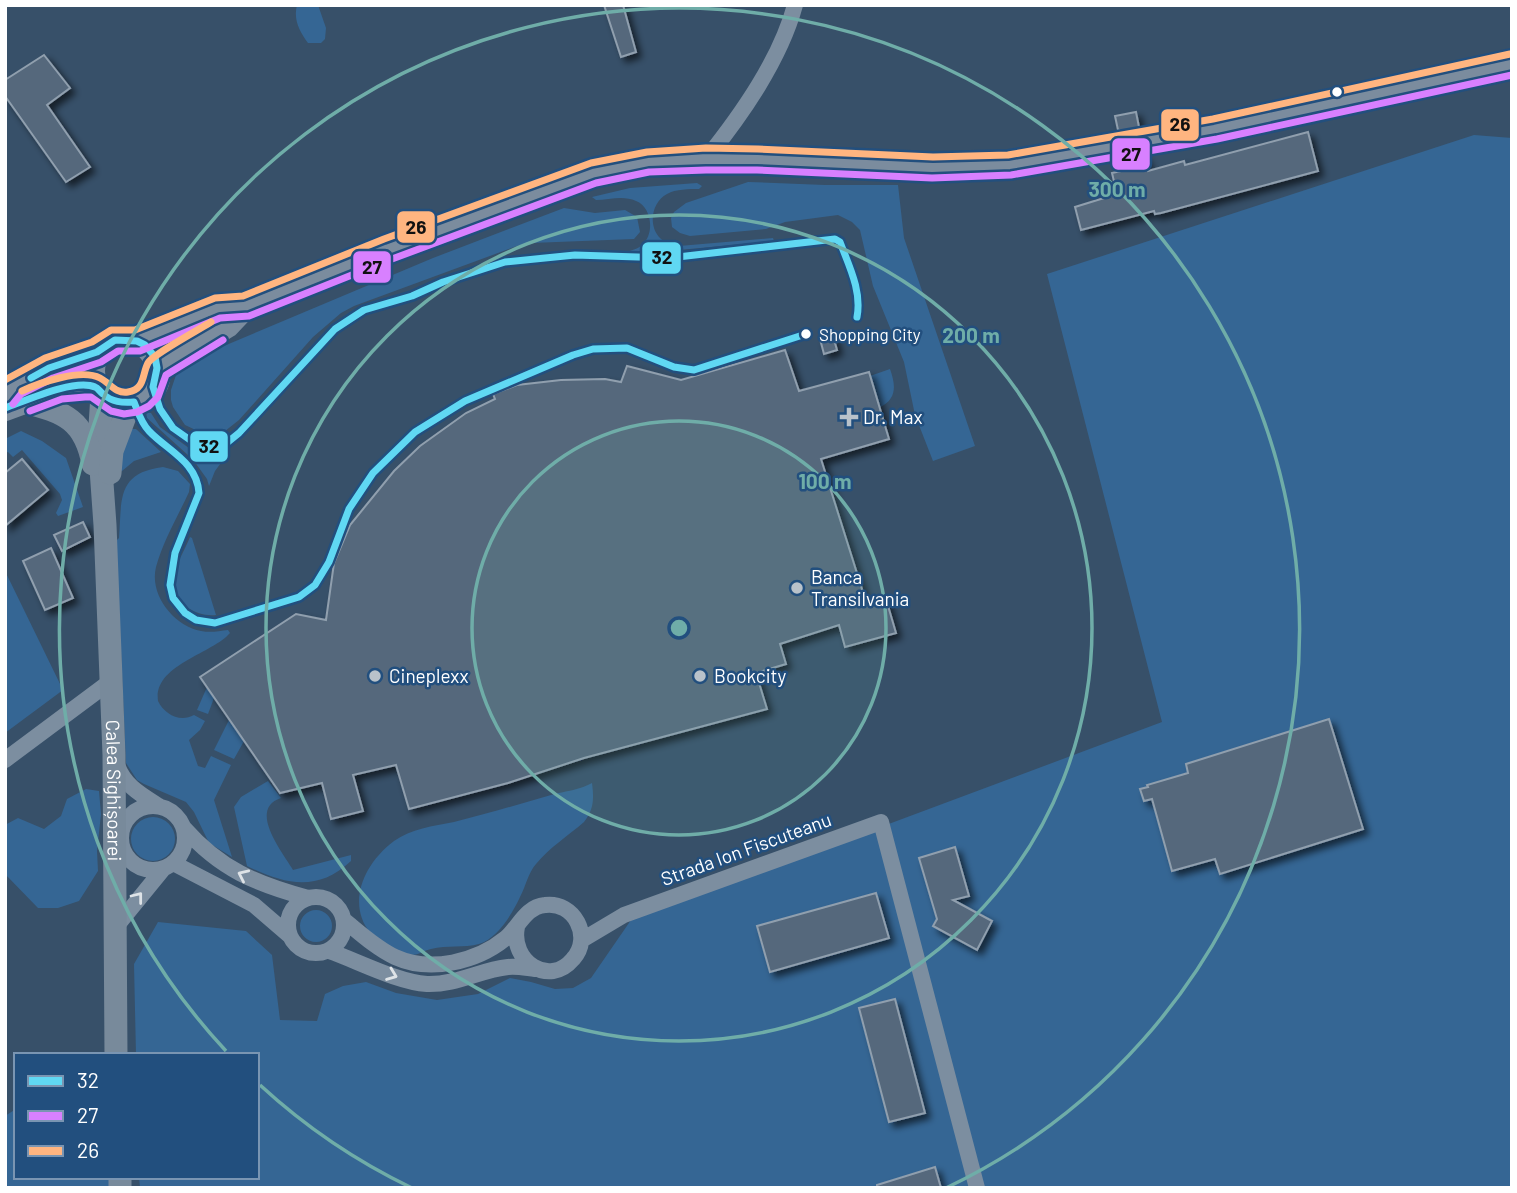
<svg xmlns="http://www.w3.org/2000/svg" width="1517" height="1193" font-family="Barlow,sans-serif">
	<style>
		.green { fill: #356694 }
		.building { fill: #54687c; stroke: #909fae; stroke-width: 2; filter: url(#shadow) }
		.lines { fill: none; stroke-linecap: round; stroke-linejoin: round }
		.minor { stroke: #7c8ea0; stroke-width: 16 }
		.secondary { stroke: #788a9b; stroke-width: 23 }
		.primary { stroke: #7b8c9e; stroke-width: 26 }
		.bus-1-casing { stroke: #224f7e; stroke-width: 12 }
		.bus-2-casing { stroke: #224f7e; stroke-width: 12 }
		.bus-3-casing { stroke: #224f7e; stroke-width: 12 }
		.bus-1 { stroke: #60d8f3; stroke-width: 7 }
		.bus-2 { stroke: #d880ff; stroke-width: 7 }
		.bus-3 { stroke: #ffb580; stroke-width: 7 }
		.oneway { stroke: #dee3e7 }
		.ring { fill: none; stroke: #6fada8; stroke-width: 3.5 }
		.bus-dot { fill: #fff; stroke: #224f7e; stroke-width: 2.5 }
		.poi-dot { fill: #b9c2ca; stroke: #224f7e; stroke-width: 2.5 }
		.labels { text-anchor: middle; stroke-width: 5; stroke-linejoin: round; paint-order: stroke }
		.bus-label { font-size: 17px; fill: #fff; stroke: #224f7e; text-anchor: start }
		.poi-label { font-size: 19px; fill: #fff; stroke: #224f7e; text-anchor: start }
		.street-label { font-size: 19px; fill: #fff; stroke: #224f7e }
		.centre { fill: #6fada8; stroke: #224f7e; stroke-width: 3.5 }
		.ring-label { font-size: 21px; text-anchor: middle; font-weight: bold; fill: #6fada8; stroke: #224f7e; stroke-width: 5; stroke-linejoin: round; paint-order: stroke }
		.line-badge { stroke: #224f7e; stroke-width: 2.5 }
		.pale-badge-label { font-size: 19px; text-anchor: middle; font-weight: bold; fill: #111 }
	</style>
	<defs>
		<filter id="shadow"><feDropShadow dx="5" dy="5" stdDeviation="3.5" flood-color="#0009"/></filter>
	</defs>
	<rect width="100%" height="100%" fill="#375069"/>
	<path class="green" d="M297,5H318L326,28L325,39L321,43H308C300,32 293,20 297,5Z
		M1474,135L1512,138V1188H140L139,1177H257V1055H136L134,964L158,922L246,931L272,955L280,1020L317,1021L325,994L343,986L366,982L396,993L437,1000L478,994L510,978L531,982L555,989L573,988L591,978L631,920L1162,722L1047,274Z
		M748,182L825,185H898L904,238L975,446L933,461L915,415L904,362L873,286L860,230L852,222L838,215L785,222L766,229L690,236L680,233L672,227L671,218L674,212L686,203Z
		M697,183L702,186L699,189C689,189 676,189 667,194C652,202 648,224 659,237C664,243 673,245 679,246L773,238L774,241L679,250L626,252C632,250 638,249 642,245C655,234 652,207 636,201C623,195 609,200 596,200L592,197L630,188Z
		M564,208L595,213L625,210L637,217L640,232L634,239L531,243L517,246L354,306L341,313L313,337L239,420L215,439L185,425L173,407L171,400V390L178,369L208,349L212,351L433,258Z
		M890,369C896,386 897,399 879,408L870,376Z
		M146,412L151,413L160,427L193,451L189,456L147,418Z
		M132,429H136L161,452L134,461L122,471L120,470L121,455Z
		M21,431L42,441L66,458L83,507L58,516L56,513L62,500L60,494L22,450L13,457L8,452L5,453V439Z
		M229,452L215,471L209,486L207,479L194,461L199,453L213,455Z
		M163,467L178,471L190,484L189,492C178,516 163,541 156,567C149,595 174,626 201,631C211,633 219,631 228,630L230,633C212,654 153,665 158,701C164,714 180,723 194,715L205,721L200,730L189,740L198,766L205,768L211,756L231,765L214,800L232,857L209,843L194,812L186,802L144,784L137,780L126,763L116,541L119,538C122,500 116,473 163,467Z
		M190,537L192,538L216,615C196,617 172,603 174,580C174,566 185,550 190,537Z
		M5,571L63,690L5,733Z
		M207,687L214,698L208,714L197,710Z
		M229,720L244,741L234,759L214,750Z
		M268,781L281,798C247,809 283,853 293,870L351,855V861C317,893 284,884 247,866L234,807L241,797Z
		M592,783C594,799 594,809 584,822C569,835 549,848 536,864C528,873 526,886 520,897C512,914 498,938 479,944C464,948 447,945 431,949C422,951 417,957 406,954C343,936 348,876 394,841C411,829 433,826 454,822C487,814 519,804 551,795C565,791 580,790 592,783Z
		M86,789L99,791L101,814L97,851L98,871L79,901L58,908H38L5,874V825L18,818L44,829L61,816L67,799Z
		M131 839a22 22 0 1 1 44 0a22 22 0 1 1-44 0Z
		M300 926a16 16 0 1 1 32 0a16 16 0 1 1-32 0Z
		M16,1109V1177H109V1188H5V1116Z"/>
	<path class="building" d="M604,5H623L636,52L621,57Z
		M44,55L70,88L47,105L90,167L66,182L5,96V80Z
		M1136,112L1139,127L1130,134L1118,130L1115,116Z
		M1308,132L1318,171L1161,213L1155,214L1154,211L1081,230L1075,207L1117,194L1112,173L1126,170L1124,161L1134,154L1146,158L1148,171L1184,161L1185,165Z
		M833,336L837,350L824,354L820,339Z
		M785,350L799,391L869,372L889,439L821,459L867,605L886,599L896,633L845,647L839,625L780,644L786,664L756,673L767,709L584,758L508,783L409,809L396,765L353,775L363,811L331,819L322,783L280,793L200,677L296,614L326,620L334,563L350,525L394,471L420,446L466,413L495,399L493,394L517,385L561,380L605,379L621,382L627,366L681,380Z
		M22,459L48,490L5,526V473Z
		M83,522L90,537L62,551L54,535Z
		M51,548L73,598L45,610L23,561Z
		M1329,719L1363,829L1220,874L1215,859L1172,871L1152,799L1144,801L1140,789L1148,787L1147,785L1188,773L1186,764Z
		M955,847L969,896L953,900L992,921L977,950L933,926L937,919L919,858Z
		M876,893L889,938L770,972L757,926Z
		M895,999L925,1113L889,1122L859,1008Z
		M935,1167L941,1188H877V1185Z"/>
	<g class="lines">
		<path class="minor" d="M706,159C742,114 780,60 795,5
			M5,760L111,681
			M117,765C125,786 140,794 159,806
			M121 838a32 32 0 1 1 64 0a32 32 0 1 1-64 0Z
			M184,828C220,869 256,884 308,898
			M173,863L254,905L290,936
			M288 925a28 28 0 1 1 56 0a28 28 0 1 1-56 0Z
			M344,920C360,933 376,948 395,957C430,973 477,962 506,938C519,927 525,907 545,905C574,901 593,937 573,959C549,988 510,961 517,927
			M115,928L164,868
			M582,940L624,915L881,822L977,1188
			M329,951C358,961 397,982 427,984C456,985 480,970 508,967C517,966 526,968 535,969"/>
		<g class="secondary">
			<path id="s1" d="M102,395L99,441L105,525L114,755L116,1055"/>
			<path d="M25,402C64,412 85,420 93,464"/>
			<path d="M110,473L112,451L130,403"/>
			<path d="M120,1177V1188"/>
		</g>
		<path class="primary" d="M1143,142L1215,129L1512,64
			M92 371a33 33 0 1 1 66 0a33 33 0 1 1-66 0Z
			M137,341L218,308L245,306L388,249L593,173L648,162L706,159H757L933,168L974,166L1009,165L1121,146
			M157,368L227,325L245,306
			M5,397C26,371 66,362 97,352
			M5,408L62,387H95"/>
		<g class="bus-1-casing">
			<path id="bus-1" d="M31,378L49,368L97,352L115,340L137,341L145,345L155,357L157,368L153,387L160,409L173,428L200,447L223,446L239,433L335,329L364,310L412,296L443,282L505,262L575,255L669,258L835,239L840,242C849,266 862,291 857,317
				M5,408C25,401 75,378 95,387C98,388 100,392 103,394C112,402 122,403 134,402C138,412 141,423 149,431C168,451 197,462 199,493L175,553L170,585L173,598L185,613L196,620L215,623L299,597L315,585L329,562L349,509L373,473L415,432L465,401L573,355L593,349L627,348L674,367L694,370L806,334"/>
		</g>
		<g class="bus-2-casing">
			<path id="bus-2" d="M13,404L21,394L53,378L101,362L118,351H140L220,318L249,316L392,259L596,183L649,172L706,170H757L932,178L1011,175L1217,139L1512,75
				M30,411L62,399L85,397H91L111,411L124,414L137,412L149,406L158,397L166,375L223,340"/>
		</g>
		<g class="bus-3-casing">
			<path id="bus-3" d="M5,380L45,358L92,342L111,330H135L215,298L243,296L384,239L591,163L647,152L706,148L758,149L933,157L1008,155L1213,119L1510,54
				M22,391C39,383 81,368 100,378C110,383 115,394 128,392C145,390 142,374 148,363C152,355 200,329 211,322"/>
		</g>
		<use href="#bus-1" class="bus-1"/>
		<use href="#bus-2" class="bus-2"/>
		<use href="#bus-3" class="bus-3"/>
	</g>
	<defs><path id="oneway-chevron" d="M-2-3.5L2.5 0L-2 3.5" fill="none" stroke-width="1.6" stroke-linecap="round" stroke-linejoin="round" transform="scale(1.75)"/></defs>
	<g class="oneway">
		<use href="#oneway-chevron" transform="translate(243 875) rotate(-155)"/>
		<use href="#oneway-chevron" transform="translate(138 897) rotate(-52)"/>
		<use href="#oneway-chevron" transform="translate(392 975) rotate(21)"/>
	</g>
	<circle cx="679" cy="628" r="207" fill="#6fada8" fill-opacity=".12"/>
	<g class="ring">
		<circle cx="679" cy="628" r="207"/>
		<circle cx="679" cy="628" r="413"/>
		<path d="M412 1188A620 620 0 0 1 260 1085M226 1051A620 620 0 1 1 946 1188"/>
	</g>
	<g class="bus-dot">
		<circle cx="1337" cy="92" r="6"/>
		<circle cx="806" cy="334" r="6"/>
	</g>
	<g class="poi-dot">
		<path d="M845.5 406.5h7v7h7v7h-7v7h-7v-7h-7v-7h7z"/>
		<circle cx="797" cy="588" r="7"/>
		<circle cx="375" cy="676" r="7"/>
		<circle cx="700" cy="676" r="7"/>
	</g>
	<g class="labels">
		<g class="bus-label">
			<text x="819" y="341">Shopping City</text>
		</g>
		<g class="poi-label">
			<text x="863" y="424">Dr. Max</text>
			<text x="811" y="584">Banca<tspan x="811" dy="22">Transilvania</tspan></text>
			<text x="389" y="683">Cineplexx</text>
			<text x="714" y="683">Bookcity</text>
		</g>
		<g class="street-label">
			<text dy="7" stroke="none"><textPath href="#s1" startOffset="396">Calea Sighișoarei</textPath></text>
			<text transform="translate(746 849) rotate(-20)" y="7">Strada Ion Fiscuteanu</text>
		</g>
	</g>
	<circle cx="679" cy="628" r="10" class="centre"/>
	<g class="ring-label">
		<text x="1117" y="197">300 m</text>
		<text x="971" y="343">200 m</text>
		<text x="825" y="489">100 m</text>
	</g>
	<g class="line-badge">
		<rect x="1160" y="108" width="40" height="34" rx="7" fill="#ffb580"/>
		<rect x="1111" y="137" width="40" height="34" rx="7" fill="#d880ff"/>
		<rect x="396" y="210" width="40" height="34" rx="7" fill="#ffb580"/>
		<rect x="641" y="241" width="41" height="34" rx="7" fill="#60d8f3"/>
		<rect x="352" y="250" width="40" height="34" rx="7" fill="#d880ff"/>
		<rect x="189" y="430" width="40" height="33" rx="7" fill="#60d8f3"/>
	</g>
	<g class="pale-badge-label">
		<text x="1180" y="131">26</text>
		<text x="1131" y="161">27</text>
		<text x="416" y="234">26</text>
		<text x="662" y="264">32</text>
		<text x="372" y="274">27</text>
		<text x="209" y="453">32</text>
	</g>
	<rect width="1517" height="1193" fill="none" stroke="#ffffff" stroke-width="14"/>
	<rect x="14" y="1053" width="245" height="126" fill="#224f7e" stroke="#7a95b2" stroke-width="2"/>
	<rect x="28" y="1076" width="35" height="10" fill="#60d8f3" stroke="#7a95b2" stroke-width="2"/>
	<text x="77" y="1088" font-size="21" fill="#ffffff">32</text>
	<rect x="28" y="1111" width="35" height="10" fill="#d880ff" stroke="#7a95b2" stroke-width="2"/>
	<text x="77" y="1123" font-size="21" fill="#ffffff">27</text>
	<rect x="28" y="1146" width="35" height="10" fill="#ffb580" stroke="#7a95b2" stroke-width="2"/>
	<text x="77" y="1158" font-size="21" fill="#ffffff">26</text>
</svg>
